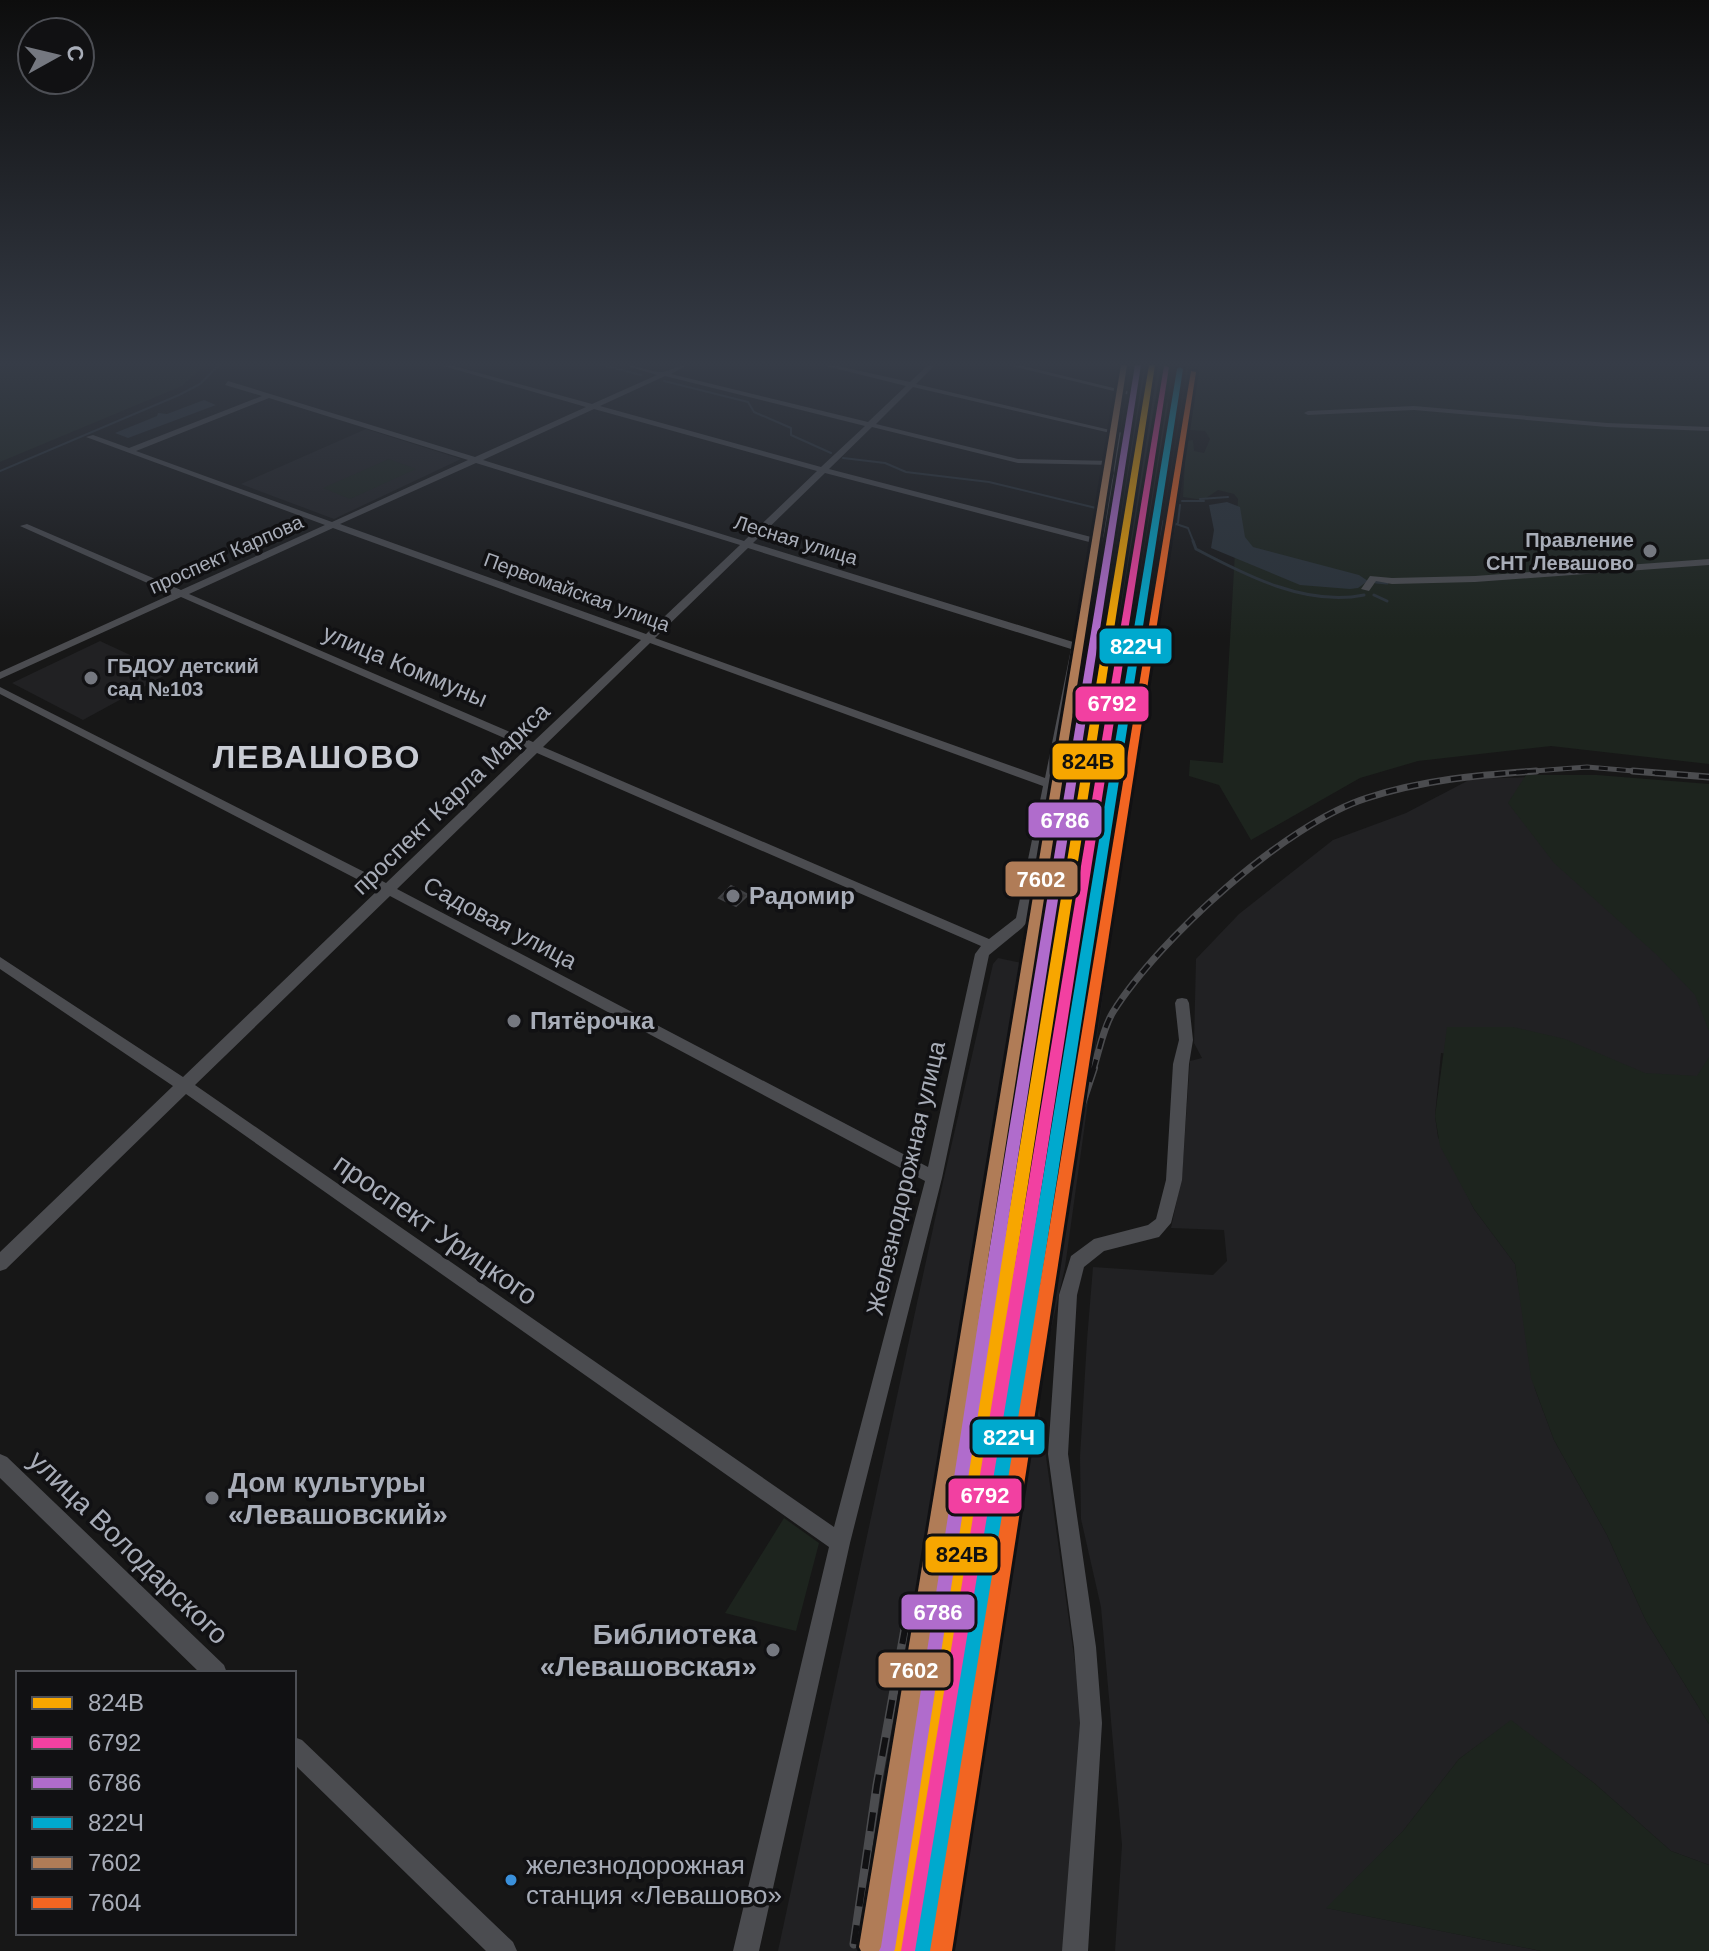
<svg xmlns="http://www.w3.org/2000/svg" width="1709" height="1951" font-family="Helvetica,sans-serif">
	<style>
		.built { fill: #212123 }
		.green { fill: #1d241e }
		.water { fill: #2a3239 }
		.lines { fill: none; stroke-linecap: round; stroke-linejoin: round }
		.stream-far1 { stroke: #2a3239; stroke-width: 2 }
		.stream { stroke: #2a3239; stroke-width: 3 }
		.building { fill: #353536; stroke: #3f4043; stroke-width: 2 }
		.minor { fill: #4b4c50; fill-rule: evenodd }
		.rail-far3-casing { stroke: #4b4c4f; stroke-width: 5 }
		.rail-far2-casing { stroke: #4b4c4f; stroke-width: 7 }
		.rail-far1-casing { stroke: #4b4c4f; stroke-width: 8 }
		.rail-casing { stroke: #4b4c4f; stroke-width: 9 }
		.rail-far3 { stroke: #111113; stroke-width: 3; stroke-dasharray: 9; stroke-linecap: butt }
		.rail-far2 { stroke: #111113; stroke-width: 4; stroke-dasharray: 11; stroke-linecap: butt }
		.rail-far1 { stroke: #111113; stroke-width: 5; stroke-dasharray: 15; stroke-linecap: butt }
		.rail { stroke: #111113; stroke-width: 6; stroke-dasharray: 19; stroke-linecap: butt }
		.rail-1-casing { stroke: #111113; stroke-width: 6 }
		.rail-2-casing { stroke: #111113; stroke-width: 6 }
		.rail-3-casing { stroke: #111113; stroke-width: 6 }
		.rail-4-casing { stroke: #111113; stroke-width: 6 }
		.rail-5-casing { stroke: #111113; stroke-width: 6 }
		.rail-6-casing { stroke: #111113; stroke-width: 6 }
		.rail-1 { fill: #f7a600; fill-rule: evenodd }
		.rail-2 { fill: #f240a1; fill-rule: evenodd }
		.rail-3 { fill: #b06ccc; fill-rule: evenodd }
		.rail-4 { fill: #00a9ce; fill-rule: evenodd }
		.rail-5 { fill: #b07c57; fill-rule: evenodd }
		.rail-6 { fill: #f26522; fill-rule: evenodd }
		.poi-dot { fill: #757880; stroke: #111113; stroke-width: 3 }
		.bus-dot { fill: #3a90db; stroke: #111113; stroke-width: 3 }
		.labels { text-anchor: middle; stroke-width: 7; stroke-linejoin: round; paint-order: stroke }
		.far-street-label { font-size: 20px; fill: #a8adb8; stroke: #111113 }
		.far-poi-label { font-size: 20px; font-weight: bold; fill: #a8adb8; stroke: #111113; text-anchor: end }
		.street-label { font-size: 24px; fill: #a8adb8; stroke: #111113 }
		.poi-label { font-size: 24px; font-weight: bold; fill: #a8adb8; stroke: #111113; text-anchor: start }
		.near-bus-label { font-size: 26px; fill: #a8adb8; stroke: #111113; text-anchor: start }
		.near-street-label { font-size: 28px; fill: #a8adb8; stroke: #111113 }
		.near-poi-label { font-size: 28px; font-weight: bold; fill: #a8adb8; stroke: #111113; text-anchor: start }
		.district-label { font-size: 32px; font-weight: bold; letter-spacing: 2px; fill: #c9ccd4; stroke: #111113 }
		.line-badge { stroke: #111113; stroke-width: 3 }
		.badge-label { font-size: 22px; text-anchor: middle; font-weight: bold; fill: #fff }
		.pale-badge-label { font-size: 22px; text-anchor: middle; font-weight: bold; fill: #111 }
	</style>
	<rect width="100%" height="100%" fill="#171717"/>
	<path class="built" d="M1138,365H1171L1166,400L1170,405L1165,471L1105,980L1065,1267L1037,1393L1083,1720L1065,1951H778L943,1182L993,964L998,958L1026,964L1100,581L1114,556Z
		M366,429L461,459L334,519L241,484Z
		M100,641L169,673L83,720L12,683Z
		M1560,776L1709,1001V1073L1704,1085L1441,1053L1435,1116L1438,1137L1474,1209L1515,1264L1535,1389L1554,1440L1607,1535L1646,1621L1709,1724V1865L1671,1851L1594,1783L1511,1721L1459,1759L1403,1831L1327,1908L1541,1951H1115L1122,1845L1101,1607L1081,1519L1080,1457L1087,1340L1093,1267L1213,1275L1227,1261L1224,1230L1171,1228L1182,1175L1190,1061L1202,1058L1194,1043L1196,959L1239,914L1333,840L1406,813L1471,779Z"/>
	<path class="green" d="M0,365H205L182,386L0,462Z
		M1186,365L1709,366V764L1551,746L1418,761L1360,778L1251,840L1219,785L1189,776L1190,760L1223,763L1238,499L1234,494L1218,490L1203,500L1183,497L1186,441L1193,440L1194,451L1204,453L1210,439L1205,431L1190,430L1184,424Z
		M389,459L416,469L350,499L323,488Z
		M1526,775H1597L1709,784V1031L1695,995L1657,955L1554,863L1508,803Z
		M1447,1027H1513L1565,1039L1645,1073L1697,1076L1709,1057V1724L1646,1621L1607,1535L1554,1440L1531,1378L1515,1264L1474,1209L1440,1146L1435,1116Z
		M784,1518L819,1543L796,1631L725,1613Z
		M1511,1720L1594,1783L1671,1851L1709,1865V1951H1541L1326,1908L1403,1831L1459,1759Z"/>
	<path class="water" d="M204,400L216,405L128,438L115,433L157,416L158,413L167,414Z
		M1227,502L1240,507L1245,537L1253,547L1359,575L1368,581L1358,588L1350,589L1300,585L1211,548L1214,530L1209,505Z"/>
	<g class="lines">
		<path class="stream-far1" d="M603,365L641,375
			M664,381L748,402L754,412L791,428V435L831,453
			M843,458L885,463L906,472L989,482L1096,508
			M0,471L179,395L200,384L219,365
			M1200,499L1228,497
			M1182,501H1204
			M1113,512L1118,514
			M1173,523L1188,528L1194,543
			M1178,523L1180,505
			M1158,541L1163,521
			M1171,543L1175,523"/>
		<path class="stream" d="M1193,541L1196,549C1245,575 1307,607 1364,595
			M1376,582L1387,583
			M1374,595L1387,601"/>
	</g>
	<path class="building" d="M731,886L748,895L736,906L719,898Z"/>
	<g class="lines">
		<path class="minor" d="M440,365H450L592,404L657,375L624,365C637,365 650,372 662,372C671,371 678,365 687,365L671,374L868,422L906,386L822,365H833L910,382L928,365H935L916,384L1127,434L1120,463L1122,473L1102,542L1029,920L1022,928L989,955L942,1178L850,1543L759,1951H733L829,1547L186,1094L6,1269L0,1271V1252L173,1086L0,969V957L183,1077L378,890L0,694V687L386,883L527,748L181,597L0,679V672L172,594L20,526L27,524L181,590L325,525L86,437L93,435L129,448L262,396L225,385L228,381L475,457L586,407ZM665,376L865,426L821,467L600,406ZM913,387L1119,435L1113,461L1018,459L876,424ZM269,398L468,460L332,522L136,451ZM594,409L817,471L744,541L483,460ZM872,427L1018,463L1112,465L1114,473L1095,538L829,469ZM476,463L740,545L646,634L340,524ZM825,473L1093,543L1073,642L753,543ZM333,528L641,640L533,742L189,594ZM748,548L1071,649L1045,778L655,638ZM650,643L1043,786L1016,918L989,939L543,747ZM537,753L981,946L975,954L928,1167L397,889ZM390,896L925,1181L834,1527L195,1085Z
			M1008,365H1019L1134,393L1130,395Z
			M1414,406L1607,423L1709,427V431L1607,427L1414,410L1308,415L1304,413L1308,411Z
			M1709,559V565L1475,582L1392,584L1376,581L1369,591L1361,589L1370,576L1392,578L1475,576Z
			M1182,998L1187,999L1189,1003L1193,1040L1189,1064L1182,1180L1171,1223L1159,1237L1104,1251L1084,1267L1077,1295L1068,1454L1096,1647L1102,1723L1088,1951H1062L1080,1723L1074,1647L1048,1454L1059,1295L1071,1256L1094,1239L1148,1225L1156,1219L1166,1180L1173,1064L1179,1040L1175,1003L1177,999Z
			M0,1454L7,1457L224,1665L227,1673H200L0,1478Z
			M294,1737L302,1740L513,1942L517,1951H486L294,1764Z"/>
		<g class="rail-far3-casing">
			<path id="rail-far3" d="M1509,773L1587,767L1657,773"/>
		</g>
		<g class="rail-far2-casing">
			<path id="rail-far2" d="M1633,771L1709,777
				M1093,1070C1099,1052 1103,1028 1113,1012C1159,939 1285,824 1367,798C1422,780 1478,775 1536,771"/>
		</g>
		<g class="rail-far1-casing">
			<path id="rail-far1" d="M1023,1281L1094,1068"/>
		</g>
		<g class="rail-casing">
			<path id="rail" d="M854,1944L877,1785L908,1612
				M864,1951L933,1581"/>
		</g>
		<use href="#rail-far3" class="rail-far3"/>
		<use href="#rail-far2" class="rail-far2"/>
		<use href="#rail-far1" class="rail-far1"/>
		<use href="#rail" class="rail"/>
		<g class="rail-1-casing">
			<path id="rail-1" d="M1149,365H1155L909,1951H887Z"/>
		</g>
		<g class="rail-2-casing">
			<path id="rail-2" d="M1164,366L1169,367L923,1951H901Z"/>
		</g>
		<g class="rail-3-casing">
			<path id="rail-3" d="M1135,365H1141L895,1949L894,1951H874Z"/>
		</g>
		<g class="rail-4-casing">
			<path id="rail-4" d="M1180,367L1183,369L937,1951H915L1177,369Z"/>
		</g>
		<g class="rail-5-casing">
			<path id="rail-5" d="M1121,365H1127L881,1947L879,1951H861L859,1947Z"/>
		</g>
		<g class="rail-6-casing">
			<path id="rail-6" d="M1191,371L1196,372L952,1951H930Z"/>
		</g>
		<use href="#rail-1" class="rail-1"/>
		<use href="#rail-2" class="rail-2"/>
		<use href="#rail-3" class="rail-3"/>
		<use href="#rail-4" class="rail-4"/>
		<use href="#rail-5" class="rail-5"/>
		<use href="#rail-6" class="rail-6"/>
	</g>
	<linearGradient id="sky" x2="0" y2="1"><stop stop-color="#0d0d0d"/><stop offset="0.57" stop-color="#363c47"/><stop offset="1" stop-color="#363c47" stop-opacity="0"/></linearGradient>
	<rect width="1709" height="638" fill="url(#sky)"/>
	<g class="poi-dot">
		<circle cx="1650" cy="551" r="8"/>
		<circle cx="91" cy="678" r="8"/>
		<circle cx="733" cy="896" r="8"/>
		<circle cx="514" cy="1021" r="8"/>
		<circle cx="212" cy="1498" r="8"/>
		<circle cx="773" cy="1650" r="8"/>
	</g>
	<circle class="bus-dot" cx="511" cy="1880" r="7"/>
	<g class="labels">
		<g class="far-street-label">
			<text transform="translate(796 540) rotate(17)" y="7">Лесная улица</text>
			<text transform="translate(226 554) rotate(-24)" y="7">проспект Карпова</text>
			<text transform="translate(577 592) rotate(20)" y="7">Первомайская улица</text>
		</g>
		<g class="far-poi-label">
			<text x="1634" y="547">Правление<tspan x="1634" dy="23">СНТ Левашово</tspan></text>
			<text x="107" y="673" text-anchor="start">ГБДОУ детский<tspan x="107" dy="23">сад №103</tspan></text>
		</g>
		<g class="street-label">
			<text transform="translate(405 666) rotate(23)" y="8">улица Коммуны</text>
			<text transform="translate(451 799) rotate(-44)" y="8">проспект Карла Маркса</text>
			<text transform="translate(500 923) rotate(28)" y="8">Садовая улица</text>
			<text transform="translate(906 1178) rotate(-77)" y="8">Железнодорожная улица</text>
		</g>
		<g class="poi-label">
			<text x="749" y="904">Радомир</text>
			<text x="530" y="1029">Пятёрочка</text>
		</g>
		<g class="near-bus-label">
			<text x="526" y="1874">железнодорожная<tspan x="526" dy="30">станция «Левашово»</tspan></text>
		</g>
		<g class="near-street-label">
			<text transform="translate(436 1229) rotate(35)" y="10">проспект Урицкого</text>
			<text transform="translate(129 1547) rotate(44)" y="10">улица Володарского</text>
		</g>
		<g class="near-poi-label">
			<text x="228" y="1492">Дом культуры<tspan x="228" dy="32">«Левашовский»</tspan></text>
			<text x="757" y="1644" text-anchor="end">Библиотека<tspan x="757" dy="32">«Левашовская»</tspan></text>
		</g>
		<g class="district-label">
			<text x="317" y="768">ЛЕВАШОВО</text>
		</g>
	</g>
	<g class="line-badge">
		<rect x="1098" y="627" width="75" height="38" rx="8" fill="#00a9ce"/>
		<rect x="1074" y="685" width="76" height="38" rx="8" fill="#f240a1"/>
		<rect x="1051" y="742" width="75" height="39" rx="8" fill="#f7a600"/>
		<rect x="1027" y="801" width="76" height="38" rx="8" fill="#b06ccc"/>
		<rect x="1004" y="860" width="75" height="38" rx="8" fill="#b07c57"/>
		<rect x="971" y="1418" width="75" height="38" rx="8" fill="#00a9ce"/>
		<rect x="947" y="1477" width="76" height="38" rx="8" fill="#f240a1"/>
		<rect x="924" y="1535" width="75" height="39" rx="8" fill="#f7a600"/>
		<rect x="900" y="1593" width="76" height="38" rx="8" fill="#b06ccc"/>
		<rect x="877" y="1651" width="75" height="38" rx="8" fill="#b07c57"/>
	</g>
	<g class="badge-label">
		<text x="1136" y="654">822Ч</text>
		<text x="1112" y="711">6792</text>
		<text x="1065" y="828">6786</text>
		<text x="1041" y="887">7602</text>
		<text x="1009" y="1445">822Ч</text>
		<text x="985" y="1503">6792</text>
		<text x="938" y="1620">6786</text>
		<text x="914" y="1678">7602</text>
	</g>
	<g class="pale-badge-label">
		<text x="1088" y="769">824В</text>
		<text x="962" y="1562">824В</text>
	</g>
	<rect x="16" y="1671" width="280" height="264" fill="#111113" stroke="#4d4f55" stroke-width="2"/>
	<rect x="32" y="1697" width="40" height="12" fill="#f7a600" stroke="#4d4f55" stroke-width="2"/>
	<text x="88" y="1711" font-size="24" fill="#a8adb8">824В</text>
	<rect x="32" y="1737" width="40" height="12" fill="#f240a1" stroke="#4d4f55" stroke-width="2"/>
	<text x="88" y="1751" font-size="24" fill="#a8adb8">6792</text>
	<rect x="32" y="1777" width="40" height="12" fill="#b06ccc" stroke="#4d4f55" stroke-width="2"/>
	<text x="88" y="1791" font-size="24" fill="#a8adb8">6786</text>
	<rect x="32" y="1817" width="40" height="12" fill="#00a9ce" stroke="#4d4f55" stroke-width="2"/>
	<text x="88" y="1831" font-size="24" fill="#a8adb8">822Ч</text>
	<rect x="32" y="1857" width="40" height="12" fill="#b07c57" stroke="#4d4f55" stroke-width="2"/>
	<text x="88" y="1871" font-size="24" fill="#a8adb8">7602</text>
	<rect x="32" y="1897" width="40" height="12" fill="#f26522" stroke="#4d4f55" stroke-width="2"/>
	<text x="88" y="1911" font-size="24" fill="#a8adb8">7604</text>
	<g transform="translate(56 56) rotate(82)"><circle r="38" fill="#111113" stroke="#4d4f55" stroke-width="2"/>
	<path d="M0-6L14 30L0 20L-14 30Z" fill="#757880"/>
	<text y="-12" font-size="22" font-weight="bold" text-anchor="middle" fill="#a8adb8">С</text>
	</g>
</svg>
